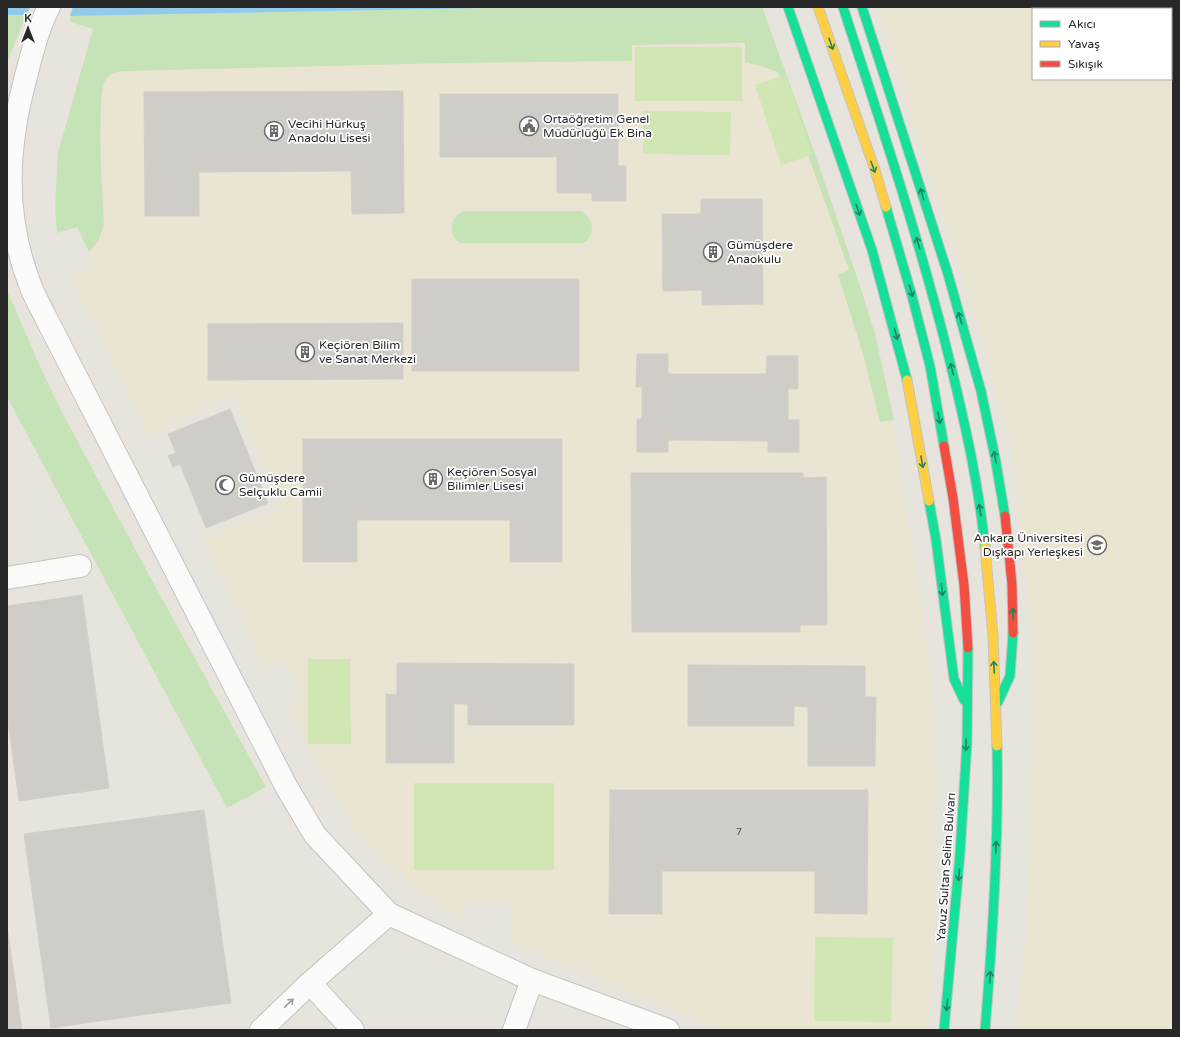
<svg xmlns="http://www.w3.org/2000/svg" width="1180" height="1037" font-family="'Varela Round',sans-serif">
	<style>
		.education { fill: #eae4d2; fill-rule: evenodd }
		.green { fill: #c5e3b6 }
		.pitch { fill: #d0e7b4 }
		.water { fill: #91cbe9 }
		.pier { fill: #e7e4de }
		.building { fill: #d0cdc9; stroke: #d2cfca }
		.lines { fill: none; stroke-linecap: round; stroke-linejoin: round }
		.street-casing { stroke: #c4c3c3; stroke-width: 24 }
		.fast-casing { stroke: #c4c3c3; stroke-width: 11 }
		.slow-casing { stroke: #c4c3c3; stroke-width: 11 }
		.jam-casing { stroke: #c4c3c3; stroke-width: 11 }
		.street { stroke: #fbfbfa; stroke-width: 22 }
		.fast { stroke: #16e098; stroke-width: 9 }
		.slow { stroke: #ffcf43; stroke-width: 9 }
		.jam { stroke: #f24e42; stroke-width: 9 }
		.oneway { stroke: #1f8460 }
		.oneway2 { stroke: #9c9c9c }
		.labels { text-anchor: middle; stroke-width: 3.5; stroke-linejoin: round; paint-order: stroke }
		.number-label { font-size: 10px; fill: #535251 }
		.poi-label { font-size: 12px; fill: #282828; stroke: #fff; text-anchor: start }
		.street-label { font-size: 12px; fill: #282828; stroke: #fff }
	</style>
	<rect width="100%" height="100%" fill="#e7e4de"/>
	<path class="education" d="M531,7H762L813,148L863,295L875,334L894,420L897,451L924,616L933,702L937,764L936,895L928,1030H716L655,1002L511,942L512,902L466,903L465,919L440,905L398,875L375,853L354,827L330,787L310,751L287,706L303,698L284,659L266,668L226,585L202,538L280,509L234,395L149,436L90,313L68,275L92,267L89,252L77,227L57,233L55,207L58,153L87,46Z
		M876,7H1173V1030H1014L1028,926L1032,640L1012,449L967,288ZM1033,9H1171V79H1033Z"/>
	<path class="green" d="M531,7H762L813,148L863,295L875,334L894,420L880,422L863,354L838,274L849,270L779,73L764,67L745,62V43L632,45V61L450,63L125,71C117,72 111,72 106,79C101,88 101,102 101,112C99,149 102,186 104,223C102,235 97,243 89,252L77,227L57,233L55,207L58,153L93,29L70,22L71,16Z
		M7,15L26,16L7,62Z
		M464,211H580C594,215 597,238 582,243H461C447,237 450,216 464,211Z
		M7,290L42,371L64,416L155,586L266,787L227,808L7,397Z"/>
	<path class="pitch" d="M635,47H742V101H635Z
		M786,75L812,155L781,165L755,85Z
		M643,111L731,112L730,155L643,154Z
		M308,659H350L351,744H308Z
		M414,783H554V870H414Z
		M815,937L893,938L891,1022L814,1021Z"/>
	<path class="water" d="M7,7H531L71,16L7,15Z"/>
	<path class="pier" d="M30,7H73L70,16H26Z"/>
	<path class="building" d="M403,91L404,213L352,214L351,171L199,172V216H145L144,92Z
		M440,94H618V166H626V201H592V193H557V157H440Z
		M701,199H762L763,304L702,305V290L663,291L662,214H701Z
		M412,279H579V371H412Z
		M403,323V379L208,380V324Z
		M637,354H668V374H766L767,356H798V389H788V420H799V452H768V441L668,440V452H637V419H642V387H636Z
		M230,409L268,503L206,528L180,464L173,467L168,456L176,453L168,434Z
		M303,439H562V562H510V520H357V562H303Z
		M631,473H803V478L826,477L827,625H800V632H632Z
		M82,595L109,788L19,801L7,714V606Z
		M397,663L574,664V725H468V704H454V763H386V694L397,695Z
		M688,665L865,666V697H876L875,766H808V707L794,706V726H688Z
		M610,790H868L867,914L815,913V871H662V914H609Z
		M204,810L231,1003L141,1015L114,822Z
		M114,822L141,1015L51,1028L24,834Z
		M7,925L22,1030H7Z"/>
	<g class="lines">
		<g class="street-casing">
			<path id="street" d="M49,7C38,28 32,53 26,76C7,147 3,212 29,282C33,294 40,306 46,318L287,788L315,835L389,914L532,980L668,1030
				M7,578L80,566
				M310,983L353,1030
				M261,1030L310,983L389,914
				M514,1030L532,980"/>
		</g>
		<g class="fast-casing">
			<path id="fast" d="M788,7L872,250L907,380
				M843,7C879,118 916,229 945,342C962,410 978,478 985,547
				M862,7L947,271L981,391L995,457L1005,516
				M886,207L912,296L930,366L944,446
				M929,501L936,540L954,679L964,700
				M998,702L1010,676L1013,633
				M944,1030L960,854L967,742L968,648
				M985,1030C993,935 999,841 997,746"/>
		</g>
		<g class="slow-casing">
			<path id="slow" d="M818,7L875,170L886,207
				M907,380L929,501
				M985,547L993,636L997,746"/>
		</g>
		<g class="jam-casing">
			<path id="jam" d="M944,446L953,498L964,585L968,648
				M1005,516L1012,584L1013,633"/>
		</g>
		<use href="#street" class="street"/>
		<use href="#fast" class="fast"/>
		<use href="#slow" class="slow"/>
		<use href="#jam" class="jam"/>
	</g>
	<defs><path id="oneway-shaft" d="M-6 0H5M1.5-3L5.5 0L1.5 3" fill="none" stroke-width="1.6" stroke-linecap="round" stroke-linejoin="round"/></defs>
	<g class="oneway">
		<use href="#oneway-shaft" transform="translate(831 44) rotate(71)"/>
		<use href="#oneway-shaft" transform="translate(873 167) rotate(70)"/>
		<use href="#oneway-shaft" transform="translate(922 194) rotate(-107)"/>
		<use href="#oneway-shaft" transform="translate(858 210) rotate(71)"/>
		<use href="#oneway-shaft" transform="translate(918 243) rotate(-107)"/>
		<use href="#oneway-shaft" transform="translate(911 291) rotate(74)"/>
		<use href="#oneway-shaft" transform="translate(960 318) rotate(-106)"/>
		<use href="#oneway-shaft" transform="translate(896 334) rotate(75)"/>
		<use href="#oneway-shaft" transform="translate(952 369) rotate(-104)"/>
		<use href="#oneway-shaft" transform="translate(939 418) rotate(80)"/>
		<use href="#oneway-shaft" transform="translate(995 457) rotate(-101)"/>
		<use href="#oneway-shaft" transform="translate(922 462) rotate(80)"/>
		<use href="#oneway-shaft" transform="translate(980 510) rotate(-99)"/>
		<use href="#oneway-shaft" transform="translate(942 590) rotate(83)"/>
		<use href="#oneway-shaft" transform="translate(1013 614) rotate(-91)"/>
		<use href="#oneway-shaft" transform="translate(994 667) rotate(-93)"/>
		<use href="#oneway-shaft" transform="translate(966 745) rotate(92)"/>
		<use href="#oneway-shaft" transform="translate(996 847) rotate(-88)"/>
		<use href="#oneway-shaft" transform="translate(959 875) rotate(95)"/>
		<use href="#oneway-shaft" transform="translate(990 977) rotate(-86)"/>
		<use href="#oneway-shaft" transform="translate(947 1005) rotate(96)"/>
	</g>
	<use class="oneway2" href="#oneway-shaft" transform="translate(289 1003) rotate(-44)"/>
	<defs>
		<g id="civic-ring" transform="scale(1)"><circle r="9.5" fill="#fff" stroke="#6b6a68" stroke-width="1.5"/><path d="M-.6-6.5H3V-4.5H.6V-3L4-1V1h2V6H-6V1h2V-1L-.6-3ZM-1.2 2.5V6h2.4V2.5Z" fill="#6b6a68"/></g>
		<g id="building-ring" transform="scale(1)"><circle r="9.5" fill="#fff" stroke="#6b6a68" stroke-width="1.5"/><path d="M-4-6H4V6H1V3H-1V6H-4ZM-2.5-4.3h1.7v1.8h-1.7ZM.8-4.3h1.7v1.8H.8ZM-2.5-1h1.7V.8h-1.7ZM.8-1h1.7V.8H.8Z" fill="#6b6a68"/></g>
		<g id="mosque-ring" transform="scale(1)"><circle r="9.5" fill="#fff" stroke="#6b6a68" stroke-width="1.5"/><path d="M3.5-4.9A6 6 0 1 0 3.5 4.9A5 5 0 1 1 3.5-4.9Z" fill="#6b6a68"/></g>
		<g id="university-ring" transform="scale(1)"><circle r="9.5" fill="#fff" stroke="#6b6a68" stroke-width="1.5"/><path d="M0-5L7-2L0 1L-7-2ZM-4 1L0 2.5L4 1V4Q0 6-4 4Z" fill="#6b6a68"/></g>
	</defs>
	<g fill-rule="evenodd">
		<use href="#civic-ring" x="529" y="126"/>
		<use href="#building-ring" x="274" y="131"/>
		<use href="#building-ring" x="713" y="252"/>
		<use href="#building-ring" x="305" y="352"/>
		<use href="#building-ring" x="433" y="479"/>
		<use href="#mosque-ring" x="225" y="485"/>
		<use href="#university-ring" x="1097" y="545"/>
	</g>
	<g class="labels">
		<g class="number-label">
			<text x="739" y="835">7</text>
		</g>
		<g class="poi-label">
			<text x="543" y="123">Ortaöğretim Genel<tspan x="543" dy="14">Müdürlüğü Ek Bina</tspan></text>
			<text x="288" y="128">Vecihi Hürkuş<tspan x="288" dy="14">Anadolu Lisesi</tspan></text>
			<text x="727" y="249">Gümüşdere<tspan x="727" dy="14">Anaokulu</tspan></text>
			<text x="319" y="349">Keçiören Bilim<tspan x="319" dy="14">ve Sanat Merkezi</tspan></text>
			<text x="447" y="476">Keçiören Sosyal<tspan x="447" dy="14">Bilimler Lisesi</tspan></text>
			<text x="239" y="482">Gümüşdere<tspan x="239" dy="14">Selçuklu Camii</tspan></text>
			<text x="1083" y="542" text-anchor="end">Ankara Üniversitesi<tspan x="1083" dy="14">Dışkapı Yerleşkesi</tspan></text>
		</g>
		<g class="street-label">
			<text transform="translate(946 867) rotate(-86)" y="4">Yavuz Sultan Selim Bulvarı</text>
		</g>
	</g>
	<rect width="1180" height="1037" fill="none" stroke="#282828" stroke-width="16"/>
	<rect x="1032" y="8" width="140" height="72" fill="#ffffff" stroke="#a9a9a9"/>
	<rect x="1040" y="21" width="20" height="6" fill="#16e098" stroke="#a9a9a9"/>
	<text x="1068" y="28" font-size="12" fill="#282828">Akıcı</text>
	<rect x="1040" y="41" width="20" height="6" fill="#ffcf43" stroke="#a9a9a9"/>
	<text x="1068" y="48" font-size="12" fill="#282828">Yavaş</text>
	<rect x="1040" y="61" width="20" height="6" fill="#f24e42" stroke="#a9a9a9"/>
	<text x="1068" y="68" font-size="12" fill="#282828">Sıkışık</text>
	<g transform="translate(28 28)" stroke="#ffffff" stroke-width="3" paint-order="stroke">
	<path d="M0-3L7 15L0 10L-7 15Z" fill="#282828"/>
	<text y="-6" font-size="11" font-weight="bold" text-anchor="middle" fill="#282828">K</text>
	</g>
</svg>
